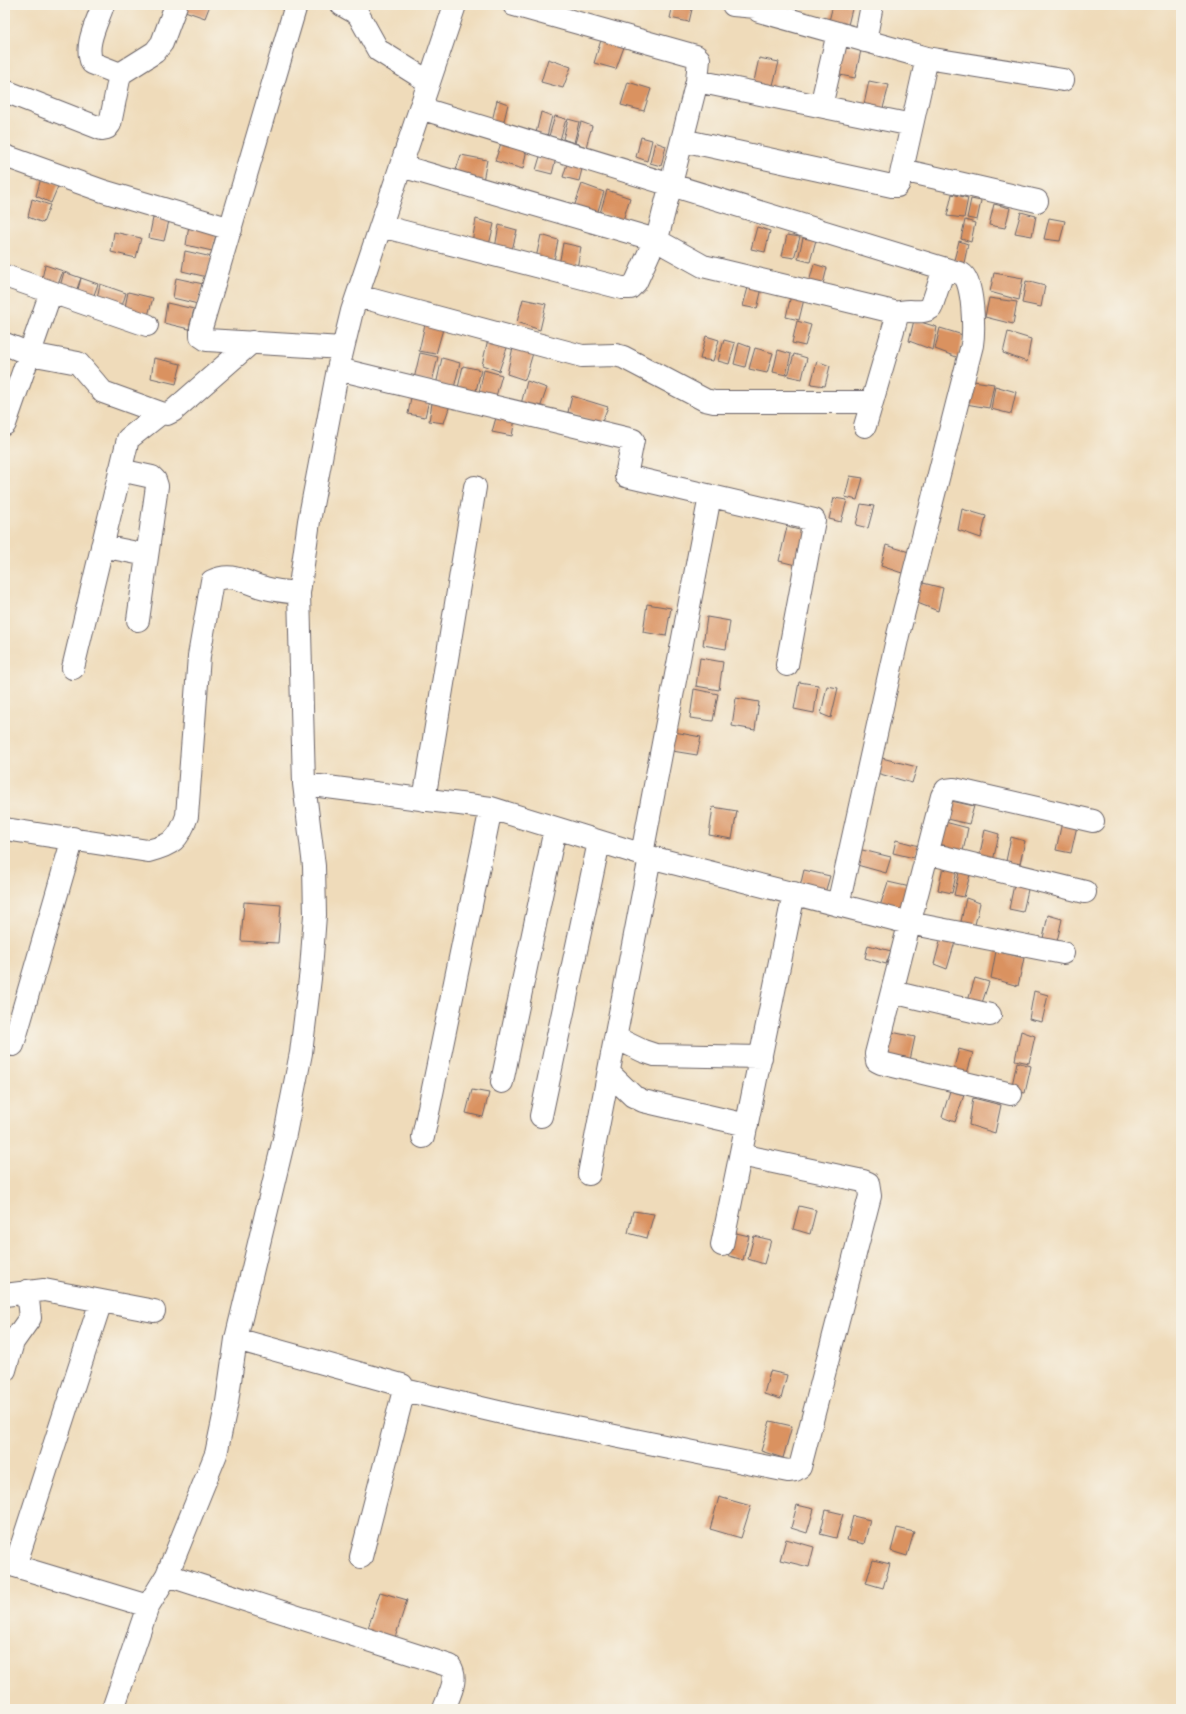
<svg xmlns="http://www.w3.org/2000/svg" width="1186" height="1714" font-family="Dekko,sans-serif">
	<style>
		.building { fill: #da9261 }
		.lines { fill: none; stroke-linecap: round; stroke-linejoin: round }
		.minor-casing { stroke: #6a6367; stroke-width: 24 }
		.minor { stroke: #fff; stroke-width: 22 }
	</style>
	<rect width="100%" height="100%" fill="#f7f3e8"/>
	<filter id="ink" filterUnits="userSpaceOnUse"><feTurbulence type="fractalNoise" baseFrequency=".025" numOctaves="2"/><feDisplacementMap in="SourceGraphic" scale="8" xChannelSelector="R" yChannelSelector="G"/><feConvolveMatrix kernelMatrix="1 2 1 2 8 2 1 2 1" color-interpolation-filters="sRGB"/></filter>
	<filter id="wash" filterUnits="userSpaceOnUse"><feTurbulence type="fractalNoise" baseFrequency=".012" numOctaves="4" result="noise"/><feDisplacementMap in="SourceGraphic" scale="16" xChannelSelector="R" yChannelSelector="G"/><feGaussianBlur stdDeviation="0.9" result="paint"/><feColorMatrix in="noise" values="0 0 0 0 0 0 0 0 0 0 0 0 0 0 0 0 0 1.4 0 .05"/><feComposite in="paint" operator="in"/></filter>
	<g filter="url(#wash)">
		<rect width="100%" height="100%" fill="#efdbba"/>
		<g id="blocks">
			<path class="building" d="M180,5H210L205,18L179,9Z
				M673,5H693L689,22L670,18Z
				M833,5H853L847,29L828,25Z
				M601,40L624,47L616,69L594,63Z
				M842,46L861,50L855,78L835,74Z
				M759,58L779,62L772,89L753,86Z
				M548,59L571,67L563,88L541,82Z
				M869,81L889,85L882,112L863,109Z
				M628,82L651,89L644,111L621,105Z
				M497,100L508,104L503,125L492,121Z
				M541,112L552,116L547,136L536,133Z
				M555,116L566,119L560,140L549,136Z
				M568,119L579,122L574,143L563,139Z
				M581,122L592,126L586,147L575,143Z
				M641,137L652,140L647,161L636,157Z
				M655,142L666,146L661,166L650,163Z
				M501,143L527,148L523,169L495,161Z
				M542,150L557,154L552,174L536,170Z
				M461,155L487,160L483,181L455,173Z
				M569,157L584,161L579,181L563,177Z
				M41,178L59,184L51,203L36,196Z
				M582,184L604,192L597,214L574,207Z
				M607,190L630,198L623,220L600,213Z
				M952,194L968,198L964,218L947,216Z
				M32,199L50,205L43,223L28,217Z
				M971,199L981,201L977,220L967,218Z
				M994,204L1010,208L1005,228L989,225Z
				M1021,212L1036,216L1032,236L1015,233Z
				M153,218L169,221L164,241L149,238Z
				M1049,218L1065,221L1060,241L1044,239Z
				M476,219L494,224L489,245L472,242Z
				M965,220L975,223L971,242L961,239Z
				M189,225L217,231L212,251L186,245Z
				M499,225L517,230L512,250L495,248Z
				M757,227L770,231L765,252L751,249Z
				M114,232L141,238L136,258L111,252Z
				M541,235L558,240L554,261L536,258Z
				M787,235L800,237L794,258L782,256Z
				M803,238L816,240L810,262L798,259Z
				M959,241L968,244L964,263L954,260Z
				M563,243L581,247L577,268L559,265Z
				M185,251L212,257L207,277L182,271Z
				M814,264L827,268L822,288L808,286Z
				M45,265L63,271L56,290L41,283Z
				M64,272L81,278L74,297L59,290Z
				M994,273L1023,278L1019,300L990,292Z
				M81,278L98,284L91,303L76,297Z
				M176,278L203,284L198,304L173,298Z
				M1026,281L1045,286L1041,307L1022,303Z
				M100,284L126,293L120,313L96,303Z
				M749,284L762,288L757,309L743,306Z
				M128,292L153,298L147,319L124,312Z
				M791,295L804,299L799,320L786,317Z
				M989,298L1017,302L1013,324L985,317Z
				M523,299L546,304L540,330L517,322Z
				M167,303L194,309L189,329L164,323Z
				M914,320L937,327L933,350L909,341Z
				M797,321L811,325L805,346L792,343Z
				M425,324L443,329L436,354L419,351Z
				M940,328L963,335L959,358L935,349Z
				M1008,332L1031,339L1027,362L1003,353Z
				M706,336L719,340L713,361L700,359Z
				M488,339L508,345L499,371L482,365Z
				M724,340L735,343L729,364L718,361Z
				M739,343L750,347L745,367L734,364Z
				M513,347L533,353L525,380L507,374Z
				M755,348L773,353L767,373L749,369Z
				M778,350L791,354L786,375L773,372Z
				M420,353L438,357L432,382L414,379Z
				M794,354L807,358L802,379L788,376Z
				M154,358L181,364L176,384L151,378Z
				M442,358L460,363L454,388L436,385Z
				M817,361L830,366L825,386L811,384Z
				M463,366L481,370L475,395L457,392Z
				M484,370L502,375L495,400L478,397Z
				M966,380L994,384L989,408L960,403Z
				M527,381L547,388L538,414L520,408Z
				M995,386L1016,392L1011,414L991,409Z
				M412,392L430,396L425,417L408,414Z
				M572,396L608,407L601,424L568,412Z
				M433,397L451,402L444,423L429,421Z
				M497,414L515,419L512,436L492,432Z
				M850,476L863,478L857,500L845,497Z
				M834,498L847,500L841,522L829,519Z
				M861,504L874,506L868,528L856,525Z
				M962,509L986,516L981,538L958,530Z
				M787,527L808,532L800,566L779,561Z
				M886,545L909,552L905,574L881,566Z
				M919,582L943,588L938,611L915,602Z
				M647,604L671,608L666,636L643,632Z
				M707,617L730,621L726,649L703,645Z
				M700,658L723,662L719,690L696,686Z
				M799,682L818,685L814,713L794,709Z
				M827,686L838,688L831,718L821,714Z
				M694,689L718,694L713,721L690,718Z
				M736,698L759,702L755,730L732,726Z
				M669,731L701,737L697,755L666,750Z
				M878,757L917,767L912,783L873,772Z
				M947,800L974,806L969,824L942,818Z
				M713,807L737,811L732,839L709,835Z
				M941,821L968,828L962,856L936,848Z
				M1062,822L1077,826L1071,853L1056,850Z
				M985,830L999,834L993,861L979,858Z
				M1011,837L1025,841L1019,868L1005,866Z
				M896,840L919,846L914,858L893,853Z
				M854,848L891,857L886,873L850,863Z
				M944,862L958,866L952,893L938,890Z
				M960,868L971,871L964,897L954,895Z
				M804,870L830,876L825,893L800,887Z
				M1015,880L1029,885L1023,912L1009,909Z
				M888,882L910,887L903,912L880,906Z
				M966,898L980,903L974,929L960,926Z
				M244,902L281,905L278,943L241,941Z
				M1048,915L1062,919L1056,946L1042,943Z
				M941,938L955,942L947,969L934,964Z
				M868,945L891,951L886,964L865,958Z
				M996,951L1024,958L1018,986L991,978Z
				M975,978L989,982L980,1009L967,1004Z
				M1034,991L1048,995L1042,1022L1029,1019Z
				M887,1031L915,1037L909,1065L883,1057Z
				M1021,1031L1035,1036L1029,1063L1015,1060Z
				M959,1049L973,1053L965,1080L952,1075Z
				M1017,1062L1031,1066L1025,1093L1011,1090Z
				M472,1090L489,1093L483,1117L466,1113Z
				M950,1091L964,1095L955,1122L942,1117Z
				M973,1098L1001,1105L995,1133L969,1125Z
				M799,1206L816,1210L810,1234L793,1229Z
				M633,1211L654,1214L647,1238L628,1233Z
				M732,1232L749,1236L743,1260L726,1255Z
				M754,1236L771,1240L764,1264L748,1259Z
				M770,1371L787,1375L781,1399L764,1394Z
				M770,1421L792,1426L783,1458L761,1451Z
				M719,1497L751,1506L741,1538L710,1529Z
				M797,1505L814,1509L807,1533L791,1528Z
				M826,1510L843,1514L836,1538L820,1534Z
				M853,1516L870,1520L864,1544L847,1540Z
				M897,1528L914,1532L907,1556L891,1551Z
				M786,1539L814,1547L809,1567L780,1560Z
				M873,1560L890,1564L883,1588L866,1583Z
				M380,1592L407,1600L394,1641L366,1634Z"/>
		</g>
	</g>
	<g filter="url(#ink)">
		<use href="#blocks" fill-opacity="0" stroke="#6a6367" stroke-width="1"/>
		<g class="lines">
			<g class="minor-casing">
				<path id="minor" d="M103,5C97,23 84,45 92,63L120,74L155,52L162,43L176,5
					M296,5L201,328V336L207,340L343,348
					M342,5L358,14L378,50L429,82
					M733,5L756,7
					M756,5L759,11L927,58L1063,80
					M865,41L872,5
					M697,81L912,125
					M5,91L102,129L107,128L110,124L120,74
					M821,106L838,33
					M420,108L962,274C974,281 974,332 972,345L898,635L838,905
					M682,140L892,186H897L899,183L927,58
					M5,156L103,191L231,229
					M401,166L656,240L703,266L898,313
					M902,170L1037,201
					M381,226L622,288H630L636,282L659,231L697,81L699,59L696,56L514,5
					M5,276L147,325
					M358,296L582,356L615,355L623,357L705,400L714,402H872
					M5,344L30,354L78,363L103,392L161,413L167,414L173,411L252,342
					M338,369L633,440L626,476L814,520L787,665
					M5,424L51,292
					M865,426L898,313C909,308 921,315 931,308L944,269
					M120,470L152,477L155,480L157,486L138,620
					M102,546L147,555
					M73,668L128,439L161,413
					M304,784L491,808L650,857L909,923L1063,953
					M424,800L475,487
					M5,829L148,851C172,845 179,840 187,816L199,656L212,581C233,571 244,583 265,588C276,591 288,592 299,593
					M927,853L1085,892
					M642,854L710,496
					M892,992L990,1015
					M616,1038L643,1051L655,1055L761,1057
					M13,1045L73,838
					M609,1073L633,1096L643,1101L747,1125
					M502,1082L555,829
					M1011,1094L881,1063L877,1061L876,1054L942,796L946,790L954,789L1093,821
					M541,1116L599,842
					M423,1137L491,808
					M589,1174L650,857
					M722,1245L794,893
					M5,1295L44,1290L154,1311
					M236,1339L402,1385L404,1390L361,1557
					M5,1370L13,1342L30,1318L27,1291
					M404,1390L511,1415L788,1471L795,1470L800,1467L870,1196L868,1183L863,1181L741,1155
					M5,1563L148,1606
					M15,1566L101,1301
					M167,1575L450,1666C459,1679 449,1695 444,1709
					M113,1709L148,1606L167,1575L216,1454L227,1402L236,1339L284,1139L301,1053L311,970L315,915L314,866L304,784L299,593L309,521L338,369L352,311L455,5"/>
			</g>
			<use href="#minor" class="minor"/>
		</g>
	</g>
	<rect width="1186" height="1714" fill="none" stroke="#f7f3e8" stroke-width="20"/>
</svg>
